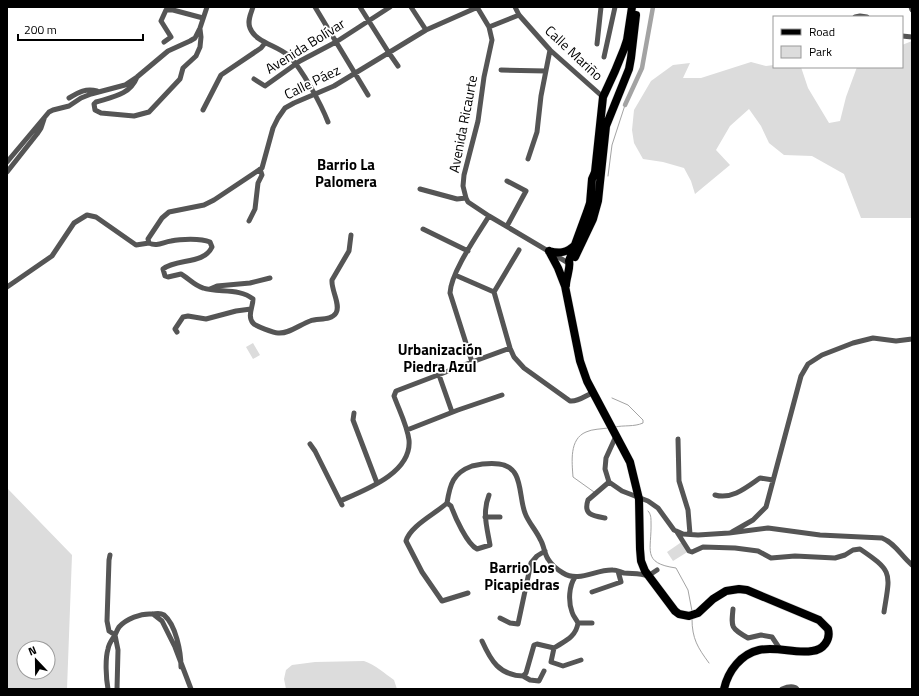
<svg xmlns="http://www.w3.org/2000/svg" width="919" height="696" font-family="'Titillium Web',sans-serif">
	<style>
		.green { fill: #dcdcdc; fill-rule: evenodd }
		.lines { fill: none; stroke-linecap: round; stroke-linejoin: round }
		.stream { stroke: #a3a3a3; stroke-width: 1 }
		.canal { stroke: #a3a3a3; stroke-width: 4.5 }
		.primary-casing { stroke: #dbdbdb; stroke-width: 9 }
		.minor { stroke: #555; stroke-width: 5 }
		.primary { stroke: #000; stroke-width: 8 }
		.labels { text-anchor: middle; stroke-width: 3.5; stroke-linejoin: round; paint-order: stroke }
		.street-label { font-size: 14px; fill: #000; stroke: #fff }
		.neighbourhood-label { font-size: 15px; font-weight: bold; fill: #000; stroke: #fff }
	</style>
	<rect width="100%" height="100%" fill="#fff"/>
	<path class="green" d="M912,41V218H861L844,174L812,156L784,155L769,143L761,126L749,109L730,126L716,150L730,165L695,194L691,181L684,168L663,162L643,159L634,143L632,130L634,110L651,81L673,65L690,63L683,78H701L751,62L766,66L774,65V67H801L808,88L829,123L840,121L846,97L857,67H902V45Z
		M253,343L260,355L253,359L246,347Z
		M7,488L72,555L67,689H7ZM24,648H48V672H24Z
		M683,541L689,551L673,561L667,552Z
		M364,661C376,665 384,673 394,680L397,689H286L284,679L286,670L292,665L315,662Z"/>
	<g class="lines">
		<path class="stream" d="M608,176L612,145L625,105
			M612,398L628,405L643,420V423C634,427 624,425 615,427
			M594,492L573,477C572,462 569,439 586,432C592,429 602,429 608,428
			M648,511C651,514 651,518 651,522C652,550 641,563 676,568L688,590L692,611
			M692,619C692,639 698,648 709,663"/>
		<path class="canal" d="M625,105L642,68L653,7"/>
		<g class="primary-casing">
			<path id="primary" d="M549,251L558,268L565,286L580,361L587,381L630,462L639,499L640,549L641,561L645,571L675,611L679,614L689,616L698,613L713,599L726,591L739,589L747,590L819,620L828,629C831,640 823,650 812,651C795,654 777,646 759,650C741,654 728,671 724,689
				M549,251C559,254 567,253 575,245
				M575,257L593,219L598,201L606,126L629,69L631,58L636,15
				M566,285C566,278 571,267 569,261L587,212L590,203L592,179L595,172L603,97L615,71L624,49L627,40L632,7"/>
		</g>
		<path class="minor" d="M253,7C251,13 247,21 250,28C256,43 277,45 289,56C302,69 321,104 328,122
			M315,7L368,95
			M360,7L389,53L398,66
			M411,7L426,30
			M477,7L489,27L492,40L484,77L478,121L464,175L463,186L466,198L468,202L489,216L570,264
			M515,7L519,15L550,50L603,97
			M911,7L912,10
			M855,17L860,16L867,17
			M489,27L519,15
			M902,36L912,37
			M164,42L171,37L161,21L166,10H173L203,18
			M597,44L601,7
			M604,57L615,7
			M501,70L546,71
			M137,77C130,95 112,97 96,102L94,104L95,110L101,113L134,116L149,112L180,79L183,68L196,56L200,47L201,37L200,29
			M254,79L265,86L300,61L336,42L390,7
			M69,98C79,92 86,88 97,91
			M203,110L221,75L261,48L265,43
			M528,159L537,132L541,96L550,50
			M7,162L49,112L53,110L69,106L81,98L91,94L125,85L137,77L168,51L190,41L195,38L200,28L207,7
			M7,172L37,134L41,128L44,119
			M420,189L457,199L466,198
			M489,216C478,234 451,272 450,293L472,362L510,348
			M249,221L255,209L258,183L262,175L260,169
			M507,226L526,191L507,181
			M423,229L468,251
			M351,235L349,251L332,280C331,290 341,305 336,313C331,321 318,318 310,321C301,324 289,334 278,333C274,333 255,326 253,323C247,316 253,307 253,299C240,288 218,293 203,288C195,286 188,278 181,274L168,277L165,276L163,269C176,258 204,265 212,247L210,242C201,238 180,239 171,241C163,242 157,247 149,243L148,239L162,218L169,212L204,205L214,200L262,168L273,128L278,118L285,108L294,103L334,86L426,30L478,7
			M519,250L494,292L510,348L514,357L524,368L570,401C578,402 585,396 592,393
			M455,275L494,292
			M7,287L52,256L74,223L87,215L96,217L136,245L149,243
			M210,289L217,286L250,283L270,278
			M177,332L175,329L183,317L188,316L206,319L236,311L251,309
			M439,375L452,412
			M354,413L353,420L377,483
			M407,430L458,410L502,395
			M616,436L606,458L605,469L609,482L622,491L648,501L658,508L674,530L683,534L698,535L729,533L768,528L820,535L882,538C895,543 901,556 912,565
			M678,439L679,481L688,510L690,534
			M310,444L315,451L340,501
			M489,495C482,513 487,527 490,545L477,549C467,544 455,517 451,506L447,503C450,484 453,473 472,466C481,464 491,463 499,464C524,467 518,495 525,513C528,522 536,530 540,539C544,545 544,553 548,559C551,564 558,570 563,573C579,583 596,569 613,570C617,570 620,572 624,573C633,574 640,573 648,576L657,570
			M715,495C732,500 747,487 760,478L773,480
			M447,503C435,514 410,526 406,541L422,572L442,601L468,593
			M342,505L340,501C365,490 412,473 409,440C407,425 399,410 394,396L396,391L472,362
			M485,517H500
			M605,518C593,516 583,515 588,500L609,482
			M677,532L689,551L692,552L703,547L735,548L758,551L771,558L795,556L835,558L845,555L853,550L860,549C894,572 890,573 884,612
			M732,532L753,520L766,507L801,376L808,364L822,355L853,343L873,338L896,341L912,339
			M110,555L109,560L107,621L109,631L115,635L118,650L117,689
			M575,577C569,586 568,601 572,612C573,616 576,619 578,623C576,637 565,641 554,648L551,662L563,666L581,660
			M592,592L621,582L618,571
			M733,609C731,628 731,628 748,638L761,635L772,637L780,649
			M153,614L162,621L175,647L191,689
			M500,618L510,623L518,624L531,563L537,556L545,551
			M578,623H592
			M482,641C491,661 499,675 523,676L526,673L534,645L537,644L554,648
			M523,676L530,680L539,681L544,671
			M108,689C106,678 105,659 108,649C109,643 112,640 115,635C116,633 117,630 119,627C126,619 141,613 152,614C156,614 159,612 164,615C176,625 181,652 181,667
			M782,689C787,687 793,685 797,689"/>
		<use href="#primary" class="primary"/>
	</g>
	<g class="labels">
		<g class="street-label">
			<text transform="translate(305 46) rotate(-32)" y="5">Avenida Bolívar</text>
			<text transform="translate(574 53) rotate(43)" y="5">Calle Mariño</text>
			<text transform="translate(312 82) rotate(-26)" y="5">Calle Páez</text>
			<text transform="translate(463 124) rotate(-79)" y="5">Avenida Ricaurte</text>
		</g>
		<g class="neighbourhood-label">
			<text x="346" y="170">Barrio La<tspan x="346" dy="17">Palomera</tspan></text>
			<text x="440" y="355">Urbanización<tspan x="440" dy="17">Piedra Azul</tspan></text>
			<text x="522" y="573">Barrio Los<tspan x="522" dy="17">Picapiedras</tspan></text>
		</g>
	</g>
	<rect width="919" height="696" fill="none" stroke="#000000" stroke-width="16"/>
	<rect x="773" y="16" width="130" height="52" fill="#ffffff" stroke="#999999"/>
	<rect x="781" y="29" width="20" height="6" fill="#000000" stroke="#999999"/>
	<text x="809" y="36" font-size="12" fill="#000000">Road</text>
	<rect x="781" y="46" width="20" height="12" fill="#dcdcdc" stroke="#999999"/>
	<text x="809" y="56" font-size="12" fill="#000000">Park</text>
	<g transform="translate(36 660) rotate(338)"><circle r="19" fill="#ffffff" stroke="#999999"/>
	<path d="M0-3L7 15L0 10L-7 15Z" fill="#000000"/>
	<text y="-6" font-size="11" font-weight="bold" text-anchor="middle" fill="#000000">N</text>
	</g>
	<path d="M18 34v6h125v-6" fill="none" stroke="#000000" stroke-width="2"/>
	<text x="24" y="34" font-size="12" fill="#000000" stroke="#ffffff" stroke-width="3" paint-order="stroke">200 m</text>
</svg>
